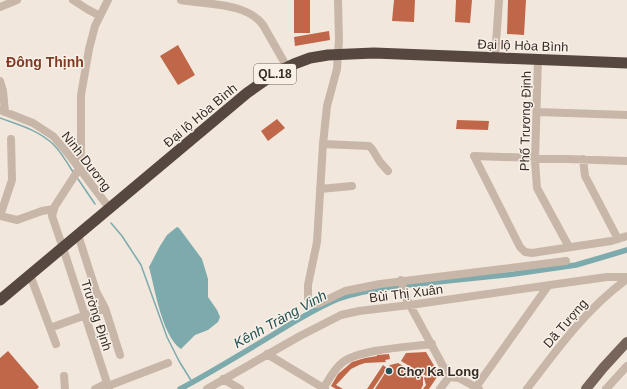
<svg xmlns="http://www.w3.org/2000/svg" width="627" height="389" font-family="Arial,sans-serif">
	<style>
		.water { fill: #7caaad }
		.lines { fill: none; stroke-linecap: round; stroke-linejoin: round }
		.stream { stroke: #7caaad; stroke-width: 1.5 }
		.canal { stroke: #7caaad; stroke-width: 5.5 }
		.building { fill: #c0674a }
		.minor { stroke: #c8b7a8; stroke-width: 8 }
		.major { stroke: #77645a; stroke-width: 10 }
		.highway { stroke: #564740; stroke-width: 11 }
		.poi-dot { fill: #205255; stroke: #f9f1e8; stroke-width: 1.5 }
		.labels { text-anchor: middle; stroke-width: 3; stroke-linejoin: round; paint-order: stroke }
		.shield { fill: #f9f1e8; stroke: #706762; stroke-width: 1 }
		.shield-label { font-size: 12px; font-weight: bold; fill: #362c28 }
		.street-label { font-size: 13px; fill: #362c28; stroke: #f9f1e8 }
		.poi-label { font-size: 13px; font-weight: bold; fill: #362c28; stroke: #f9f1e8; text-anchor: start }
		.neighbourhood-label { font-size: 14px; font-weight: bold; fill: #813b25; stroke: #f9f1e8 }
		.water-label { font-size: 14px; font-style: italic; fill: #205255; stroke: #f9f1e8 }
	</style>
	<rect width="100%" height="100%" fill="#f1e7dc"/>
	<path class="water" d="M177,227L179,228L202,259L208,279V297L217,310L220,317L218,322L208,330L195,335L181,349C162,336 155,289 149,267L160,246L167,235Z"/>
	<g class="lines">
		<path class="stream" d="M0,118C19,125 38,130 53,144C61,152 67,162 73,172
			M78,179L95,204
			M111,223L122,236L141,265L167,337L179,361L192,382"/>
		<path class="canal" d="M407,285L514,274L576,265L627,250
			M180,389C206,375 231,360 256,345C283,329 309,311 338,299C357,292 378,289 398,286"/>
	</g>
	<path class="building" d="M294,0H310V33H294Z
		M394,0H415L414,22L392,21Z
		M456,0H472L470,23L455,22Z
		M508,0H526L524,35L507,34Z
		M329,31L330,40L295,46L294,37Z
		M178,45L195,75L178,85L160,56Z
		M277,119L285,128L268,141L261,131Z
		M457,120L489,121L488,130L456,129Z
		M8,351L39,387L37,389H0V358Z
		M426,352L439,374L429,389H423L426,385L424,378L425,377L427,378L428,377L401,361L406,353Z
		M389,354L390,359L385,360L386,362L365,363L359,365L351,369L336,385L343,389H336L331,386L338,374L352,362L365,358L377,356V355Z
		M398,363L423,377V385L421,389H375L390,365Z
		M383,365L387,368L373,389H367Z"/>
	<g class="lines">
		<path class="minor" d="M73,0L87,9L100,16
			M108,0L95,26L89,49L81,95V152L79,169L55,206L52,216L63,248L109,389
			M181,0C207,5 246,2 263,25L287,67
			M338,0L339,40L337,69L327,106L323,144L317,242L308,285V298L312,304H318L345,291L380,284L566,261
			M0,7L17,0
			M495,58L499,0
			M538,59L535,161L537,188L569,247
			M0,81L3,91L5,112
			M0,110L33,123L53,136L70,156L110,209
			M537,112L627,115
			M323,144L369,146L372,149L380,162L388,171
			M583,159L585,176L618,239
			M627,161L474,156L520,247L525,252L532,253L611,241L627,236
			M320,189L352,186
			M0,216L12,180L11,139
			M0,216L17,220L42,211L53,209
			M78,235L96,291L105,308L120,355
			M30,275L56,344
			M401,280L406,298L449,377
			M50,328L105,308
			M267,354L325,389
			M64,376L65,389
			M449,377L459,378L479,389
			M223,379L240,389
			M108,386L168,363
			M476,387L548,286
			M95,389L107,383
			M207,389L300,336L341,315L359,311L410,305L564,283L607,277H627
			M323,389C329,379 334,369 343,362C360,349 410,347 432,344
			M440,389L449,377
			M527,389C557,349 586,309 627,279
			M606,389L627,366"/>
		<path class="major" d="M586,389L603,368L627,342"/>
		<path class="highway" d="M0,300L247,93L277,72L294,64L310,58L328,55L374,53L627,63"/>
	</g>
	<circle class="poi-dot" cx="389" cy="371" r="4"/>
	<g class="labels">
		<rect class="shield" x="254" y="64" width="42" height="20" rx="3"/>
		<g class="shield-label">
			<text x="275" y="78">QL.18</text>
		</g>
		<g class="street-label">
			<text transform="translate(523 45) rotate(2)" y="5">Đại lộ Hòa Bình</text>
			<text transform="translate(200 115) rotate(-40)" y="5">Đại lộ Hòa Bình</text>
			<text transform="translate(525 121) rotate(-89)" y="5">Phố Trương Định</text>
			<text transform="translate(87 161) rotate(52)" y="5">Ninh Dương</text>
			<text transform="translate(406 293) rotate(-7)" y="5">Bùi Thị Xuân</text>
			<text transform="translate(97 315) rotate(72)" y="5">Trường Định</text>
			<text transform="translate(565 323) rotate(-49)" y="5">Dã Tượng</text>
		</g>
		<g class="poi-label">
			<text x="397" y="376">Chợ Ka Long</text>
		</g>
		<g class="neighbourhood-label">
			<text x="45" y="67">Đông Thịnh</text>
		</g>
		<g class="water-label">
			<text transform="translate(280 319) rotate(-29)" y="5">Kênh Tràng Vinh</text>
		</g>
	</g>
</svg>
